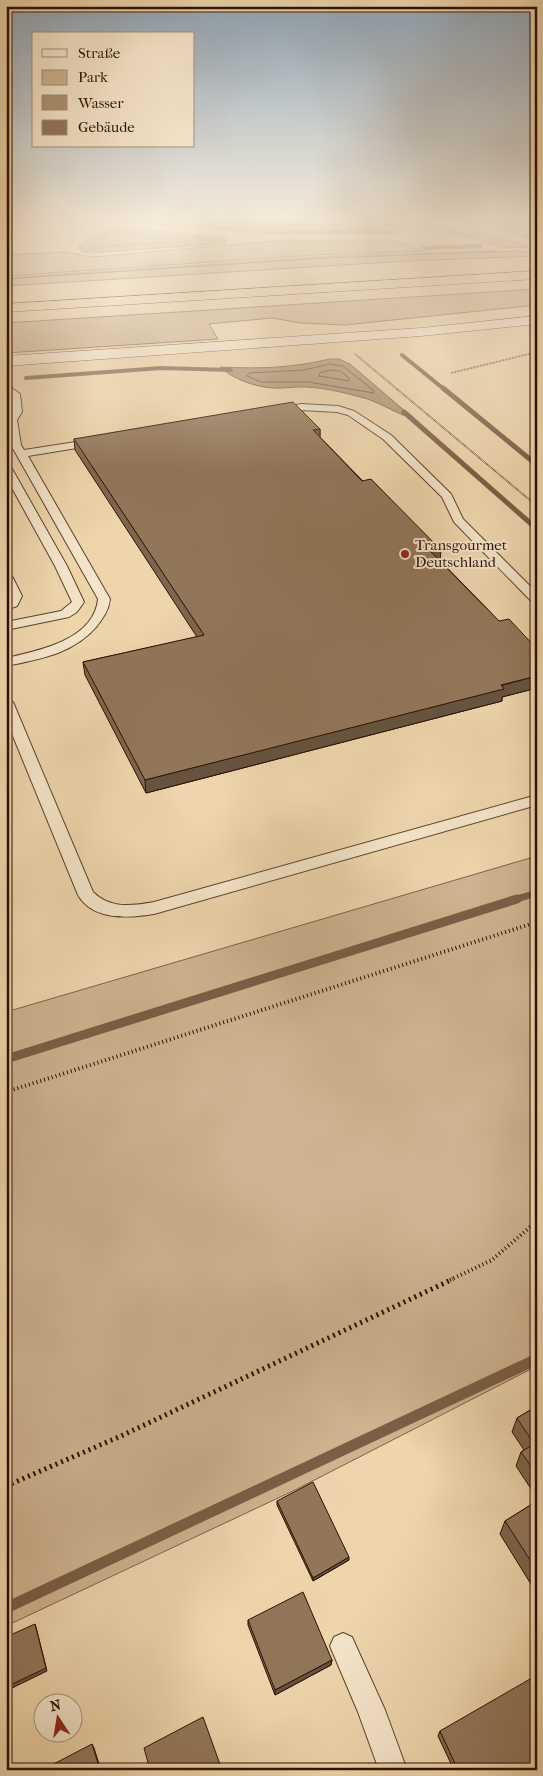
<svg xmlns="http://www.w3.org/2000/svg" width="543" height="1776" font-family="'IM FELL French Canon',serif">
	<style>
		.green { fill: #cdb38f; stroke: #7e6148 }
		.water { fill: #ad9272; stroke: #7a5e45 }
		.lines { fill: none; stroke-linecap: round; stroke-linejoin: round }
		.shore { stroke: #6e503a; stroke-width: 1 }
		.stream-far4 { stroke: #7a5e45; stroke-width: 4 }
		.stream-far3 { stroke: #7a5e45; stroke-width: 5 }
		.stream-far2 { stroke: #7a5e45; stroke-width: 7 }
		.stream-far1 { stroke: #7a5e45; stroke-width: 9 }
		.stream { stroke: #7a5e45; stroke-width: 11 }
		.lane-casing { stroke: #5e402c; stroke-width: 2 }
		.street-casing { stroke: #5e402c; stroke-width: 1 }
		.highway-casing { stroke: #2e0f02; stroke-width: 1 }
		.path-far2 { stroke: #2e0f02; stroke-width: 2; stroke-dasharray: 0.5 1; stroke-linecap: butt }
		.path-far1 { stroke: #2e0f02; stroke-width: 4; stroke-dasharray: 1 3; stroke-linecap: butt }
		.path { stroke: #2e0f02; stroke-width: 5; stroke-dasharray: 2 4; stroke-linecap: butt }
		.lane { fill: #f4e4c9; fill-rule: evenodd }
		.street { fill: #f4e4c9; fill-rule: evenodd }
		.highway { fill: #eed5ac; fill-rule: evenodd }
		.wall { fill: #7e654d; stroke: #2e0f02 }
		.shaded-wall { fill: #66533f; stroke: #2e0f02 }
		.building { fill: #92765a; stroke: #2e0f02 }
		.poi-dot { fill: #8f2418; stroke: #f4e4c9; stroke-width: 2 }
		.labels { text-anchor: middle; stroke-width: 4; stroke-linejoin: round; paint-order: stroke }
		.far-poi-label { font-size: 15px; fill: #2e0f02; stroke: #f4e4c9; text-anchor: start }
	</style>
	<rect width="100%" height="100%" fill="#eed5ac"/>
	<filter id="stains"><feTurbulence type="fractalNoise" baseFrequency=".004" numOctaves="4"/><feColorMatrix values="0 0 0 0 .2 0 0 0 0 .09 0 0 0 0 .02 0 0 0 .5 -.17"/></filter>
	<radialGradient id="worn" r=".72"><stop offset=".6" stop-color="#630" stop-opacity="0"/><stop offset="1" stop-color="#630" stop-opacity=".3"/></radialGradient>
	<path class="green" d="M155,220H415L461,227L453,232L464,234H495L529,247L507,248L470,237L430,230L387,227L340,230L269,229Z
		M459,220H522L537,224V240L523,235H530L528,231H518L520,235Z
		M275,241H397L423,251L314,255L6,276V255L66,252L92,257Z
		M520,251L537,253V256L407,261L6,286V279L325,258Z
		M537,289V305L345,325L301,323L272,318L209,324L218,339L6,353V323Z
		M537,856V1366L293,1491L6,1626V1012Z"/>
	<path class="water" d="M113,228H129L223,238L226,240L225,243L215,244L93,253L82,252L79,249V246L96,233L102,234Z
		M330,359H339L350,364L413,418C405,418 377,401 364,398C346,393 326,388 307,387C296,386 284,389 273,388C255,387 233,379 220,367C260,369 291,368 330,359Z"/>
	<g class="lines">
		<path class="shore" d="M114,233L173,238L175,240L173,242L89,247L95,241Z
			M330,364L343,366L373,390L374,393L308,382H261L247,376L249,373L304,370Z
			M331,370L340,371L349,378V381L319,376L320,373Z"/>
		<path class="stream-far4" d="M124,220L270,232H395
			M193,220L275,225L403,223L454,230
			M424,248L480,246
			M402,355L445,390
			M26,378L161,368L231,370"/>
		<path class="stream-far3" d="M443,388L537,465
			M404,412L537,529"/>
		<path class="stream-far2" d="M513,900L537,893"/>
		<path class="stream-far1" d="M6,1059L517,899"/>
		<path class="stream" d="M6,1608L537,1359"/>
		<g class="lane-casing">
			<path id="lane" d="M6,384L20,394L22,412L17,420L21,445L24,450L95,439L100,442L95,445L28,456L110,599C109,610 103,618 97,626C73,654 40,659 6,666V658C38,651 94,640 98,599L11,445L7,420L12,412L10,395L6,392Z
				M301,404L338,406L354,411L391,435L451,494L463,519L537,593V604L533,603L454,522L442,497L383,439L348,415L337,412L301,410L277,415L272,412L274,410Z
				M6,464L11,467L67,566L84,602L77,612L69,617L6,630V622L61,611L72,602L55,566L6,477Z
				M6,572L12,576L22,596L17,606L6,610V601L10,596L6,589Z
				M6,698L13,702L93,892C110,909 132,906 154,902L537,795V805L154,914C129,918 93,921 78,895L6,719Z
				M343,1633L352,1637L385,1710L407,1770H379L358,1712L330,1646L334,1637Z"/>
		</g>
		<g class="street-casing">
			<path id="street" d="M431,220C471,220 499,229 537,241V249L483,232L433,223Z
				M537,316V324L421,336L6,366V356L421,328Z"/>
		</g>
		<g class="highway-casing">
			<path id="highway" d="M537,271V279L6,312V304Z"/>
		</g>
		<path class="path-far2" d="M6,278L323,257L495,251
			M355,354L537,506
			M451,373L537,352"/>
		<path class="path-far1" d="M6,1092L537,922
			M450,1280L492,1260L537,1221"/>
		<path class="path" d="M6,1486L121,1436L453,1279"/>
		<use href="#lane" class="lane"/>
		<use href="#street" class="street"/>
		<use href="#highway" class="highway"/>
	</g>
	<path class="wall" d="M320,429V437L499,621L537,649V688L502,697V701L146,793L85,675L83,662L197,637L75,450L74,439Z
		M537,1406V1498L516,1466L521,1452L524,1450L512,1432L517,1418Z
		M277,1501L349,1560L313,1581L277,1505Z
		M537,1501V1587L534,1589L500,1534L505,1521Z
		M248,1620L332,1660L331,1665L275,1695L248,1625Z
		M440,1731L537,1770H454L438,1736Z"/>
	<path class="shaded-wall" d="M320,429V440L313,430Z
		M441,550L440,562L431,552Z
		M537,676V688L502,697V701L146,793L145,780Z
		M349,1557V1560L313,1581V1578Z
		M35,1624L36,1627L47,1671L6,1691V1687Z
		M332,1660L331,1665L275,1695V1690Z
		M92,1744L94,1748L101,1770H100Z"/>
	<path class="building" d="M293,402L320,429L313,430L362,481L371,479L441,550L431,552L499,621L509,619L537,649V676L501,685L504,689L145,780L83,662L204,635L74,439Z
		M537,1406V1475L521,1452L534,1444L517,1418Z
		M313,1482L349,1557L313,1578L277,1501Z
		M537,1501V1571L505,1521Z
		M303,1592L332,1660L275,1690L248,1620Z
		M35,1624L46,1668L6,1687V1637Z
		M537,1675V1770H458L440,1731Z
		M203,1717L222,1770H150L144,1748Z
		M92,1744L100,1770H42Z"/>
	<linearGradient id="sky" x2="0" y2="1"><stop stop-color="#90a6b9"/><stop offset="0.47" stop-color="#f7ecda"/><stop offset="1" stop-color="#f7ecda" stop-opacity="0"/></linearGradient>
	<rect width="543" height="469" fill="url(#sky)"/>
	<circle class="poi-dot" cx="405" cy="554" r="5"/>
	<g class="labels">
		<g class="far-poi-label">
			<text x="415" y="550">Transgourmet<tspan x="415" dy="17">Deutschland</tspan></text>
		</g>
	</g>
	<rect width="543" height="1776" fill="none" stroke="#eed5ac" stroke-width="25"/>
	<rect x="8" y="8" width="528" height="1761" fill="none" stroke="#2e0f02" stroke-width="2.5"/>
	<rect x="12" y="12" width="518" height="1751" fill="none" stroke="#2e0f02"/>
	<rect x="32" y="32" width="162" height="115" fill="#f4e4c9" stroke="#a58f79"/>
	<rect x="42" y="49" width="25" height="8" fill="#f4e4c9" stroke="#a58f79"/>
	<text x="78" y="58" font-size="15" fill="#2e0f02">Straße</text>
	<rect x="42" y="70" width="25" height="15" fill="#cdb38f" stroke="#a58f79"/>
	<text x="78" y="82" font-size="15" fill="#2e0f02">Park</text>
	<rect x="42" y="95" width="25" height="15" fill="#ad9272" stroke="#a58f79"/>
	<text x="78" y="108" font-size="15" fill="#2e0f02">Wasser</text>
	<rect x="42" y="120" width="25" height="15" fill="#92765a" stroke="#a58f79"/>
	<text x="78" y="132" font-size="15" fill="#2e0f02">Gebäude</text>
	<g transform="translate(58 1718) rotate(348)"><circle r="24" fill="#f4e4c9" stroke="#a58f79"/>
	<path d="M0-4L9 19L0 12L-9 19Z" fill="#8f2418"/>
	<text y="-8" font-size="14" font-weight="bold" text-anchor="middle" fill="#2e0f02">N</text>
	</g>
	<rect width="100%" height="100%" filter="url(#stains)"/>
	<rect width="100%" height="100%" fill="url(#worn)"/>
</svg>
